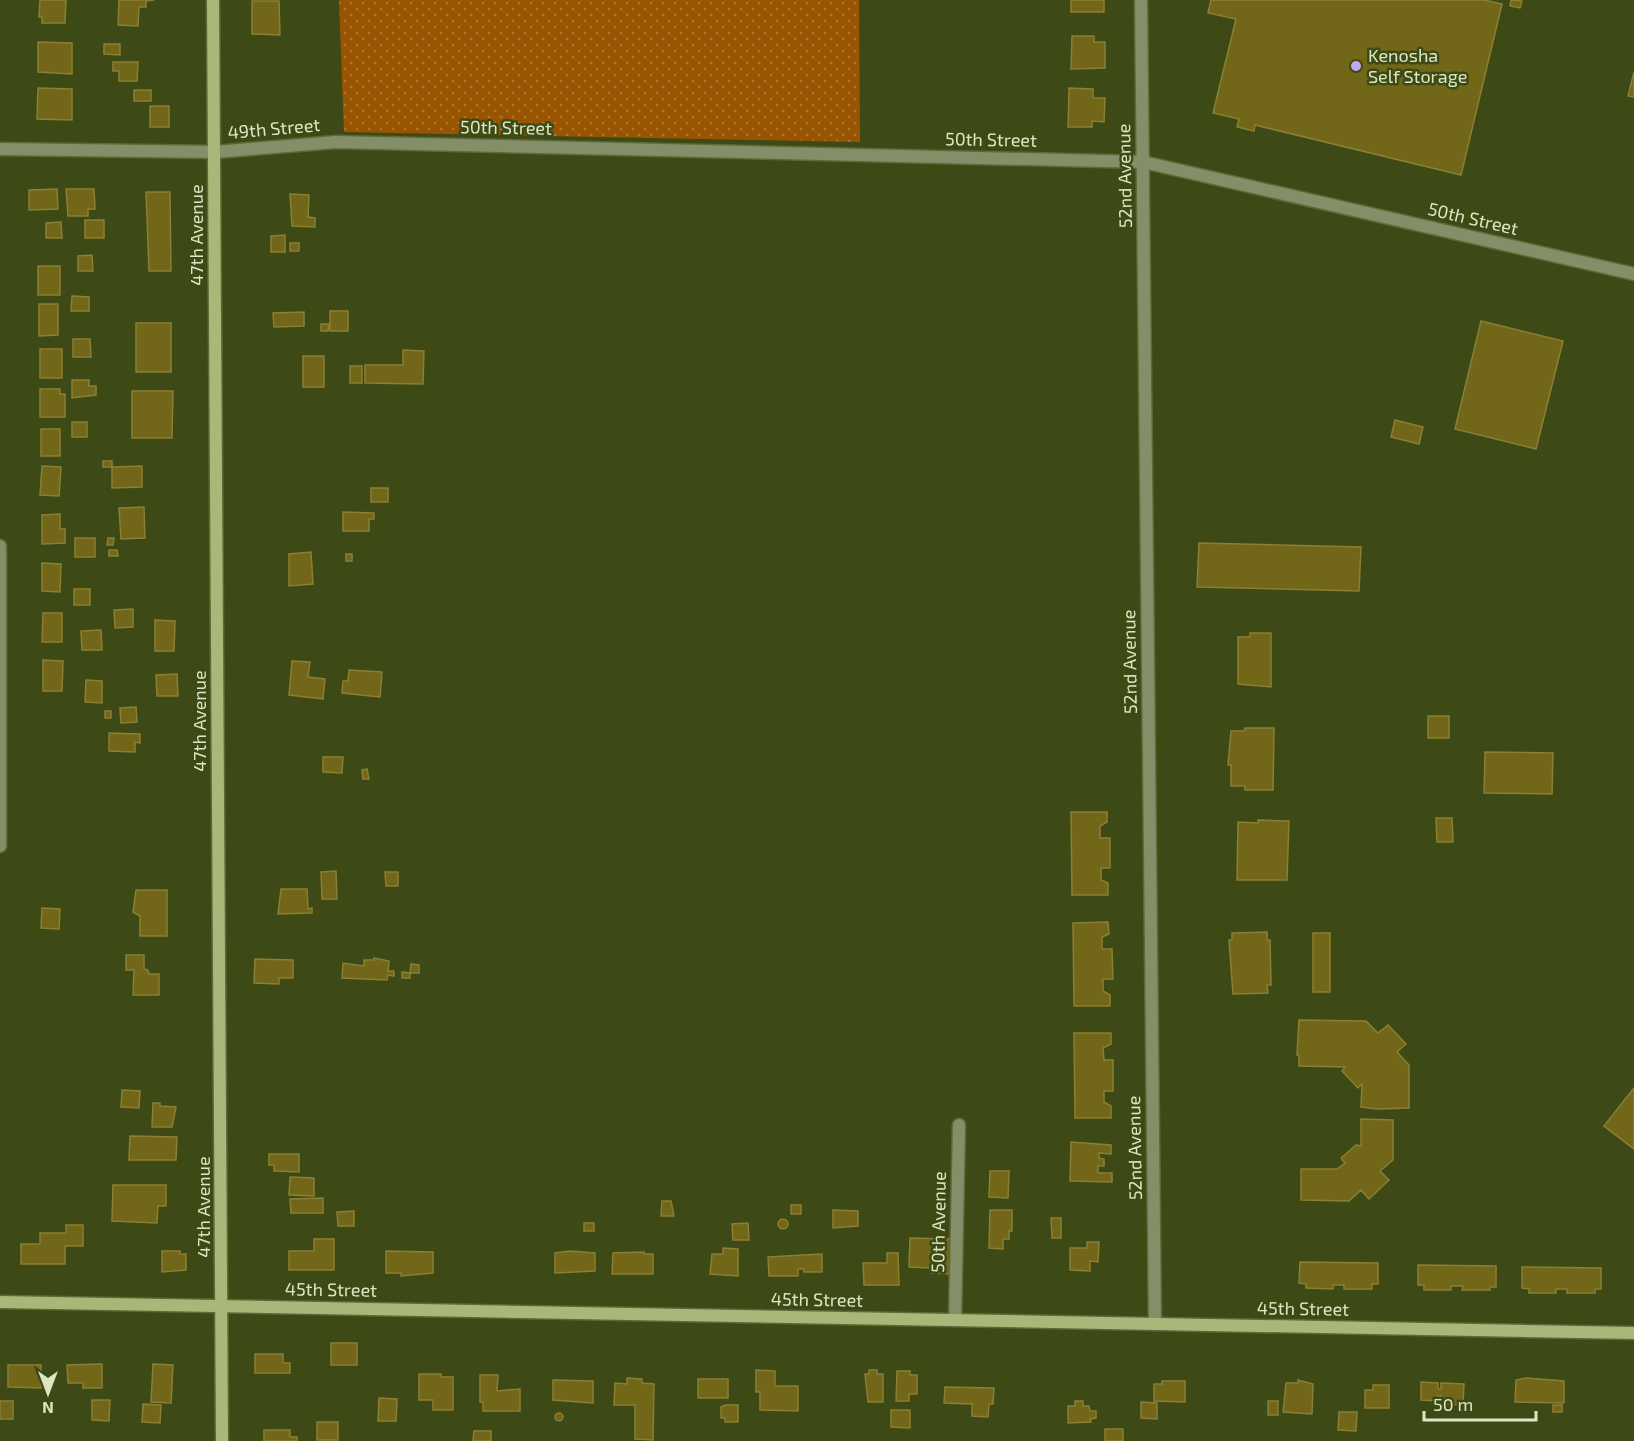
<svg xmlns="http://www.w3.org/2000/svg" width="1634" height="1441" font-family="'Exo 2',sans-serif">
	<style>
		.grass { fill: url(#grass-dots) }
		.building { fill: #726618; stroke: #8a7f34; stroke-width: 1.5 }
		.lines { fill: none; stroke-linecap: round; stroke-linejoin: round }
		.street-casing { stroke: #5e6938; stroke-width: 15 }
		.secondary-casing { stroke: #5e6938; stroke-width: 15 }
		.street { stroke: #848e68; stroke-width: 12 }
		.secondary { stroke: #a7b87a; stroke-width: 12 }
		.poi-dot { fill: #c2a7f2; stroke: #3e4a15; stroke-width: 2 }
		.labels { text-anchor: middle; stroke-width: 5; stroke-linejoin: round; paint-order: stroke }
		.poi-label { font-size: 18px; fill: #dce6c3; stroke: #3e4a15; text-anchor: start }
		.street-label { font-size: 18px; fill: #dce6c3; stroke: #3e4a15 }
	</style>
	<defs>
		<pattern id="grass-dots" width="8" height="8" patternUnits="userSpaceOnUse" patternTransform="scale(1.5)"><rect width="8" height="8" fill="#985400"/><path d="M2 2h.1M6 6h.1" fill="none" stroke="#aa752f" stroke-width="1.8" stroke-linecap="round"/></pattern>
	</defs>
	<rect width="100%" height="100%" fill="#3e4a15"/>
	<path class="grass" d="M339,0H859L860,142L344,132Z"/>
	<path class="building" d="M40,0H66L65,23H42V17H39Z
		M119,0H154L146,1V7H139L138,26L118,25Z
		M1071,0H1104V12H1071Z
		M1211,0H1484L1502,4L1461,175L1255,125L1254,131L1237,127L1239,119L1213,113L1236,19L1208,13Z
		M1511,0L1522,1L1520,8L1510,6Z
		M252,1H279L280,35L252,34Z
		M1072,36H1094V42H1105V68L1071,69Z
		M38,42L72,43V74L38,72Z
		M104,44H120V55L104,54Z
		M113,62H138L137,81H119V71H113Z
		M1634,72V97L1628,96Z
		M38,88L72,89V120L37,119Z
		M1069,88L1093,89V98H1105L1104,122L1092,121V127H1068Z
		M134,90H151V101H134Z
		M150,106H169V127H150Z
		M57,189L58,209L29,210V190Z
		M66,189H94L95,209H88V216H68Z
		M146,192H170L171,271H149Z
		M290,194L309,195L308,217L315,218V227L292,226Z
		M85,220H104V238H85Z
		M61,222L62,238H46V223Z
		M285,235V252H271V236Z
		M290,243H299V251H290Z
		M92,255L93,271H78V256Z
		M38,266H60V295H38Z
		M72,296L89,297V311H71Z
		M39,304H58V335L39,336Z
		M330,311H348V331H330Z
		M304,312V326L274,327L273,313Z
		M1481,321L1563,341L1536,449L1455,429Z
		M136,323H171V372H136Z
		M321,324H329L328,331H321Z
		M73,339H90L91,357H73Z
		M40,349H62V378H40Z
		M403,350L424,351L423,384L365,383V365H403Z
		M303,356H324V387H303Z
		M350,366H362V383H350Z
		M72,380H89V386H96V395L72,398Z
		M40,389H60V394H65V417H40Z
		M132,391H173L172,438H132Z
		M1395,420L1423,427L1419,444L1391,437Z
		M72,422H87V437H72Z
		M41,429H60V456H41Z
		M103,461H112V467H103Z
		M42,466L61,467L59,496L40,495Z
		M142,466V487L112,488V467Z
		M371,488H388V502H371Z
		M144,507L145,538L121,539L119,508Z
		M343,512L374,513V519H369V531H343Z
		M60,514V529H65V543L42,544V515Z
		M75,538H95V557H75Z
		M108,538H114L113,545H107Z
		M1199,543L1361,547L1359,591L1197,587Z
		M109,550H117L118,556H109Z
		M311,552L313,584L289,586V554Z
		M346,554H352V561H346Z
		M42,563L61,564L60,592L42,591Z
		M74,589H90V605H74Z
		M133,609V627L115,628L114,610Z
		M43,613H62V642H42Z
		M155,620L175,621L174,651H155Z
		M101,630L102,650H82L81,631Z
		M1250,633H1271V687L1238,684V637H1250Z
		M43,660L63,661L62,691H43Z
		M292,661L310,662L308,677L325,679L323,699L289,695Z
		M349,670L382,672L380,697L342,693L343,681H348Z
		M177,674L178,696H157L156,675Z
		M86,680L102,681V703L85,702Z
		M136,707L137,722L121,723L120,708Z
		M105,711H111V718H105Z
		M1428,716H1449V738H1428Z
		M1245,728H1274L1273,790H1245V786H1231V765H1228L1231,731H1244Z
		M109,733L140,734V743L135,742V752L109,751Z
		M1485,752L1553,753L1552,794L1484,793Z
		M323,757H343L342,773L323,772Z
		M367,769L369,779H363L362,770Z
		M1071,812H1107V822L1100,826V838H1110V868H1101V880L1108,883V895H1072Z
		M1436,818H1452L1453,842H1437Z
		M1258,820L1289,821L1287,880H1237L1238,822L1258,823Z
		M336,871L337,899H322L321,872Z
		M385,872H398V886H386Z
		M281,889H307L308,909L312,908V913L278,914Z
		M136,890H167V936H140V916L133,912Z
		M42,908L60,909L59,929L41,928Z
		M1108,922L1109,934L1102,937V949H1112L1113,979H1103V991L1110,995V1006H1074L1073,923Z
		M1267,932V940H1270L1271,985H1267L1268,993L1233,994L1229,940H1232V933Z
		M1313,933H1330V992H1313Z
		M126,955H144V969L148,970L149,974H159V995H133L134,970H126Z
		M374,958L389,961L388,971H394V976L388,975L387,980L342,978L343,963L364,966V960H374Z
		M255,959L293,960V978H279V984L254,983Z
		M411,964L419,965V973H410Z
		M402,972L410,973V978H402Z
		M1299,1020L1366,1021L1378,1033L1388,1025L1406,1044L1397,1052L1409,1065V1108L1377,1109L1361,1107L1362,1084L1358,1088L1342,1071L1345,1067L1299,1066V1055H1297Z
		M1074,1033H1111V1044L1103,1048L1104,1060H1113V1091H1104V1102L1111,1106V1118H1075Z
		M1634,1088V1149L1604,1126Z
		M122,1090L140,1091L139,1108L121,1107Z
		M153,1103H160V1106L176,1107L172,1127H152Z
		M1361,1119L1393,1120V1160L1380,1171L1389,1180L1369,1199L1361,1190L1349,1201L1301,1200V1169H1337L1345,1163L1341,1158L1356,1145L1361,1146Z
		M130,1136L177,1137L176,1160H129Z
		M1071,1142L1111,1145V1154L1099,1153V1158L1104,1159V1166H1098V1173H1112V1182L1070,1181Z
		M269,1154H299V1172L274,1171V1165H269Z
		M990,1171H1009L1008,1198L989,1197Z
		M290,1177L314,1178V1196L289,1195Z
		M113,1185H166V1206H158L157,1223L112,1221Z
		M323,1198V1213H291L290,1199Z
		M662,1201H671L674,1216H661Z
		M791,1205H801V1214H791Z
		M833,1210L858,1211V1226L833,1228Z
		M990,1210H1012V1231H1009V1239H1003V1249L989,1248Z
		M354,1211V1226H338L337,1212Z
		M1051,1218H1061V1238H1052Z
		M778 1224a5 5 0 1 1 10 0a5 5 0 1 1-10 0Z
		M584,1223H594V1231H584Z
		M748,1223L749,1240H733L732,1224Z
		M66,1225H83V1246H65V1264H21V1244H40V1233H66Z
		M910,1238L950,1239L949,1274L931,1273V1268L909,1267Z
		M314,1239H334V1270H289V1251H314Z
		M1087,1242H1099L1098,1262L1090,1261V1271L1070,1270V1248H1087Z
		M723,1248L738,1249V1276L710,1274L712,1254H723Z
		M162,1251H180V1254H186V1270L162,1272Z
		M386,1251L433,1252V1273L401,1276V1273H386Z
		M570,1251L595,1253V1271L555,1273V1253Z
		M644,1252V1254H653V1274H612L613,1253Z
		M887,1253H898L899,1285H864L863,1263H887Z
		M822,1254V1272H804V1269H798V1276H769L768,1257Z
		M1300,1262L1378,1263V1284H1372V1289H1344V1285H1333V1289L1306,1288V1284L1299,1283Z
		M1418,1265L1496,1266V1287H1490V1290H1462L1463,1286H1451V1290H1424V1285H1418Z
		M1522,1267L1601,1268V1289H1595V1293H1567V1289H1556V1293H1529V1289L1522,1288Z
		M331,1343H357V1365H331Z
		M255,1354H283V1363H290V1373H255Z
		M102,1364V1388H83V1383H68L67,1365Z
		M153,1364L173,1365L171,1403L151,1402Z
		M8,1365H41V1388L8,1387Z
		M756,1370L775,1371V1386H798V1411L760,1410V1392H756Z
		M869,1370H877V1374H883V1402H868L865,1374H869Z
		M897,1371H910V1375H917V1394H909V1401H896Z
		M419,1374H441V1377H453V1410H433V1400H419Z
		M480,1375H498L497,1391L520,1389V1411H483V1402H480Z
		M627,1378L642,1379V1383L654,1384L653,1440L635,1439V1405H614L615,1383L627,1384Z
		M1526,1378L1564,1381V1403L1515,1402L1516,1380Z
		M698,1379H728V1398H698Z
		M553,1380L593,1381V1403L553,1400Z
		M1298,1380L1313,1384L1312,1414L1283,1412L1286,1383H1298Z
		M1162,1381H1185V1402L1154,1401V1384H1162Z
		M1421,1382L1438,1383V1389H1441V1383L1464,1384L1463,1405L1441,1404V1396H1438L1437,1401L1421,1400Z
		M1373,1385H1389V1408H1365V1390H1373Z
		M945,1387L994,1388L993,1404H989L988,1417L972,1416V1404L944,1403Z
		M379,1398L397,1399L396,1421H378Z
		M92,1400H110L109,1421L92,1420Z
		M0,1401H13V1419H0Z
		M1075,1401H1083V1406H1089L1090,1411H1096V1418L1090,1419L1091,1422L1068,1423V1406H1075Z
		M1268,1401H1278V1415H1268Z
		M1141,1402L1157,1403V1419L1141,1418Z
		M143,1404L161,1405L160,1423L142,1422Z
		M725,1405H738V1422H725V1418H721V1407Z
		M1553,1405H1562V1412H1553Z
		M891,1410H910V1428L891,1427Z
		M1339,1412H1357L1356,1431L1338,1430Z
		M555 1417a4 4 0 1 1 8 0a4 4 0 1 1-8 0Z
		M317,1422H338V1440H317Z
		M1105,1429H1123V1441H1105Z
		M264,1430H290V1437H297V1441H264Z
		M474,1431H491V1441H473Z"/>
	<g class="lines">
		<g class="street-casing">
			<path id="street" d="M1141,0L1155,1324
				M0,149L215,152L336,142L1143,162L1634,274
				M0,546V846
				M955,1320L959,1125"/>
		</g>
		<g class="secondary-casing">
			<path id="secondary" d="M213,0L222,1441
				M0,1302L1634,1333"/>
		</g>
		<use href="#street" class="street"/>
		<use href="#secondary" class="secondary"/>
	</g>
	<circle class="poi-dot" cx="1356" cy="66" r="6"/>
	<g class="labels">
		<g class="poi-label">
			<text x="1368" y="62">Kenosha<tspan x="1368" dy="21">Self Storage</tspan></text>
		</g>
		<g class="street-label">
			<text transform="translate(506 128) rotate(1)" y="6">50th Street</text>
			<text transform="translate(274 129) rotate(-5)" y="6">49th Street</text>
			<text transform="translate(991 140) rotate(1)" y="6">50th Street</text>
			<text transform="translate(1125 176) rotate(-91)" y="6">52nd Avenue</text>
			<text transform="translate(1473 219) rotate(13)" y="6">50th Street</text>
			<text transform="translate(197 235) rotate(-90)" y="6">47th Avenue</text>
			<text transform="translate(1130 662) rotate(-91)" y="6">52nd Avenue</text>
			<text transform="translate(200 721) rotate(-90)" y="6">47th Avenue</text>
			<text transform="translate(1135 1148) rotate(-91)" y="6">52nd Avenue</text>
			<text transform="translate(204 1207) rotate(-90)" y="6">47th Avenue</text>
			<text transform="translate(939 1222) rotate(-89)" y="6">50th Avenue</text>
			<text transform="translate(331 1290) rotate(1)" y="6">45th Street</text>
			<text transform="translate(817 1300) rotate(1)" y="6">45th Street</text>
			<text transform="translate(1303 1309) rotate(1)" y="6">45th Street</text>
		</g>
	</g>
	<g transform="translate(48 1393) rotate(180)" stroke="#3e4a15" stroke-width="4.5" paint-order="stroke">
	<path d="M0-4.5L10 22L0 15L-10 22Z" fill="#dce6c3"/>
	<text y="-9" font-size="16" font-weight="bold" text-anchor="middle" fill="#dce6c3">N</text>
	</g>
	<path d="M1424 1411v9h112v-9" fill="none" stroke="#dce6c3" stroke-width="3"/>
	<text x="1433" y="1411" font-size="18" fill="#dce6c3" stroke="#3e4a15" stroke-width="4.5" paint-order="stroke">50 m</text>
</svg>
